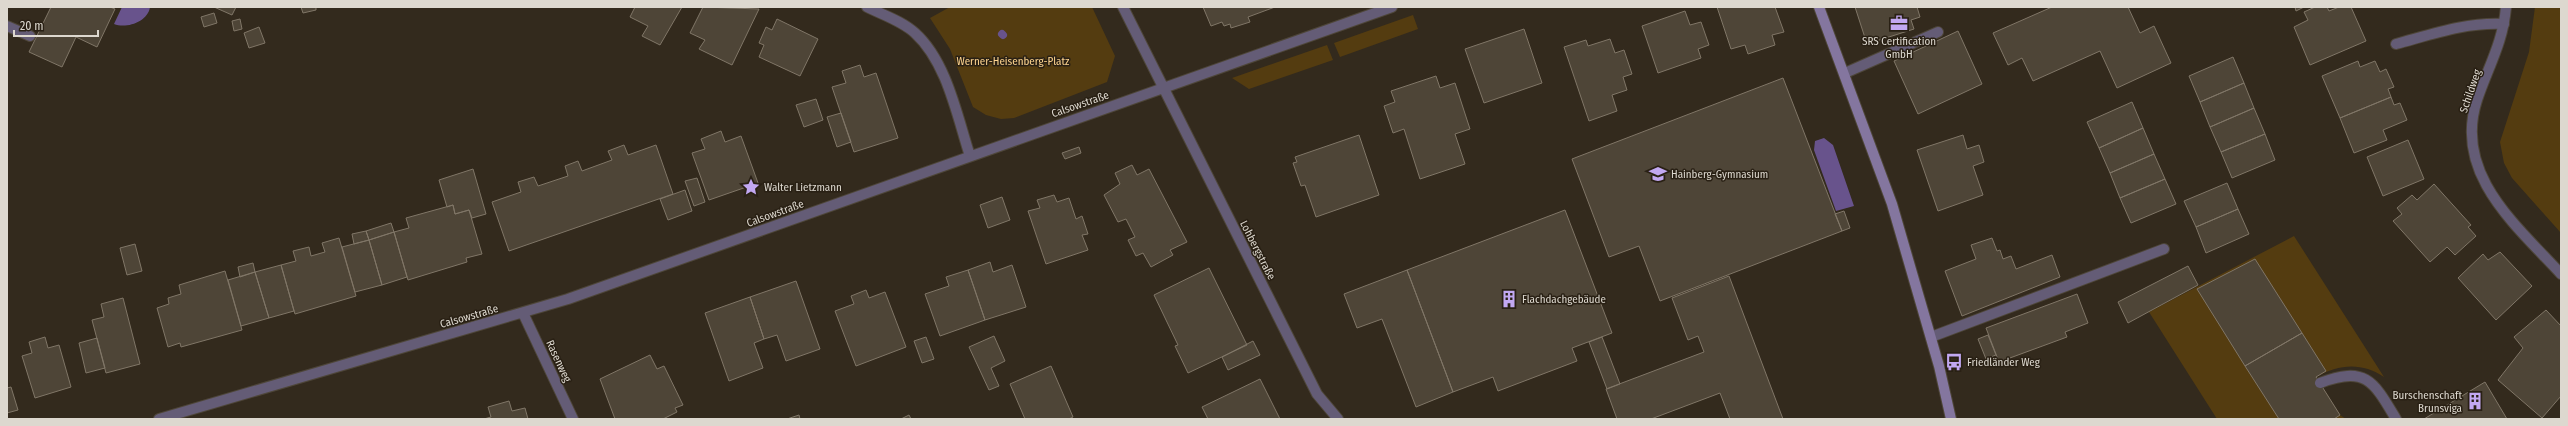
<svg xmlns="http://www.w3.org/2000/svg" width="2568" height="426" font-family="'Fira Sans Condensed',sans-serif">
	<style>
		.green { fill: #543c10 }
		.water { fill: #68538c }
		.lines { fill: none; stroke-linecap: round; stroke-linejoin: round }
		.stream { stroke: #68538c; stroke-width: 8 }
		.building { fill: #4e4537; stroke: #807667 }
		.lane-casing { stroke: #4e4639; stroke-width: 12 }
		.street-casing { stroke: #4e4639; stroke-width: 12 }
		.secondary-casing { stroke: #4e4639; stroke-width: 12 }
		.lane { stroke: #645c76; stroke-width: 10 }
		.street { stroke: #645c76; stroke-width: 10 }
		.secondary { stroke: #84769f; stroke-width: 10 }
		.labels { text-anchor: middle; stroke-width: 3; stroke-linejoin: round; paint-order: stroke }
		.poi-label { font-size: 11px; fill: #ddd8cf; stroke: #292014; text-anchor: start }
		.park-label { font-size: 11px; fill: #fed48f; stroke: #292014 }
		.street-label { font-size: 11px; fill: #ddd8cf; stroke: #292014 }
	</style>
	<rect width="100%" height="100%" fill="#332a1d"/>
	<path class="green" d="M950,7H1092L1115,56L1107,82L1014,118L1001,119L986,115L973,107L950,49L930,18Z
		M2535,7H2561V233L2512,178L2504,163L2500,142L2529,52Z
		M1413,15L1418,29L1340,57L1334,43Z
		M1327,45L1333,60L1249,89L1232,78Z
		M2294,236L2384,377C2362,362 2339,364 2316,377L2340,415L2346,419H2217L2149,312Z"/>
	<path class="water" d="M122,7H150C148,22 126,29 114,24Z
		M1824,138L1833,145L1854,206L1836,211L1814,150L1815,141Z"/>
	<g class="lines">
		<path class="stream" d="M1002,34L1003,35"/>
	</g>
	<path class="building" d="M51,7H110L115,9L97,47L76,37L62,67L29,52Z
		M214,7H236L232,15Z
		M301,7H316V10L303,13Z
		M635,7H682L660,45L642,36L648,26L630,17Z
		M703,7L759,9L732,65L699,49L705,40L690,33Z
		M1203,7H1275L1248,17L1250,22L1231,28L1230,24L1224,26L1222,22L1211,26Z
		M1717,7H1775L1784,32L1772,35L1775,45L1748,54L1745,45L1731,49Z
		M1855,7H1917L1920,17L1911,20L1914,29L1867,44Z
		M2052,7H2128L2140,33L2154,26L2171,63L2117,88L2100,51L2033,81L2022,58L2008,65L1993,33Z
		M2295,7H2304L2296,11Z
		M2315,7H2327L2329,11L2339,7H2351L2366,41L2310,65L2294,27L2308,20L2304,12Z
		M1685,11L1690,25L1701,22L1709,45L1698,49L1701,58L1658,73L1642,26Z
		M214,13L217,23L204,27L201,17Z
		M240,19L242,29L234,31L232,21Z
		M777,19L818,39L800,76L759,57L764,45L759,43L766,27L772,30Z
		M259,27L265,43L249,48L244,33Z
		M1524,29L1542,83L1484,103L1465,49Z
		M1958,31L1982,84L1918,114L1894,61Z
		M1610,39L1615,53L1624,50L1632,74L1623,77L1627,90L1612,95L1617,111L1589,121L1564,47L1586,40L1588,46Z
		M2233,57L2244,83L2200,102L2189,76Z
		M2358,61L2360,67L2375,61L2380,72L2386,69L2394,87L2388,89L2391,97L2340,118L2322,76Z
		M860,65L864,77L876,73L898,138L854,152L832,87L846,83L842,71Z
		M1436,76L1440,88L1455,83L1470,129L1455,134L1465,164L1420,179L1404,129L1393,133L1384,106L1395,102L1391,91Z
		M1783,78L1842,231L1660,301L1639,246L1609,257L1572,159Z
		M2244,83L2254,108L2210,127L2200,102Z
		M2391,97L2394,105L2400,103L2407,120L2383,130L2387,140L2354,153L2340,118Z
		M816,99L823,120L804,127L796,105Z
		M2132,102L2143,128L2099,148L2087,122Z
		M2254,108L2265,134L2221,152L2210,127Z
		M841,113L851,142L837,147L827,117Z
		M2143,128L2154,154L2110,173L2099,148Z
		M721,131L725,142L741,136L758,183L709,200L692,153L705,149L701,139Z
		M2265,134L2275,160L2232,178L2221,152Z
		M1359,135L1379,195L1316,217L1305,185L1301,186L1293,163L1297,162L1295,157Z
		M1963,135L1967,149L1979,145L1984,162L1973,166L1983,195L1938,211L1917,150Z
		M2408,140L2424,179L2383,196L2367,157Z
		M624,145L628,155L656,145L673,194L509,251L492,202L521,192L518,182L534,177L538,186L568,176L565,166L578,161L582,171L612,160L608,151Z
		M1079,147L1081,153L1065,159L1062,153Z
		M2154,154L2165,179L2120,198L2110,173Z
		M1132,165L1137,175L1149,169L1187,242L1170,250L1173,255L1151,267L1143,253L1136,256L1128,240L1135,237L1126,219L1118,222L1104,195L1120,184L1115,173Z
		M473,169L486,214L472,218L469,210L455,214L453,205L447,207L439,180Z
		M697,178L705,202L694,206L685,181Z
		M2165,179L2176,204L2131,223L2120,198Z
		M2227,183L2238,209L2196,227L2184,201Z
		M2434,184L2471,225L2468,227L2476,236L2455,255L2447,247L2430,262L2393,221L2402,214L2397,208L2412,195L2417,200Z
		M685,190L692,211L668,220L660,199Z
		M1054,195L1057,202L1069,198L1076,219L1082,216L1088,234L1082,235L1088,250L1046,264L1028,211L1040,208L1037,200Z
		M1002,197L1010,220L988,228L980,205Z
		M453,205L455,214L469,210L482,254L466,258L467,262L408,280L394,232L409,228L406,218Z
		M2238,209L2249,234L2206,253L2196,227Z
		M1565,210L1612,333L1572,348L1577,361L1498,391L1493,377L1453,392L1407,270Z
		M1844,211L1850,228L1842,231L1835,214Z
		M391,223L394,232L369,240L366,231Z
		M366,231L369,240L354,244L352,234Z
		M394,232L407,277L382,285L369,240Z
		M339,238L356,296L295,314L281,265L296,261L293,251L309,247L311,256L325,252L322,243Z
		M1992,238L1997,251L2000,250L2003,259L2011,256L2016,269L2052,255L2060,277L1962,316L1945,271L1976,259L1971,245Z
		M369,240L382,285L355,292L342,247Z
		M135,244L142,271L127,275L120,248Z
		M2500,252L2532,286L2496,320L2458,278L2483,254L2488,260Z
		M2255,259L2302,333L2245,366L2197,289Z
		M990,262L993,272L1012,265L1026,307L985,320L968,270Z
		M253,263L255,272L240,277L238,267Z
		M281,265L294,311L269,318L255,272Z
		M2188,266L2198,285L2128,323L2118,302Z
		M1209,268L1247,345L1188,373L1175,346L1178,345L1154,295Z
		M968,270L985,320L940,336L925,294L949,286L946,277Z
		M1407,270L1453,392L1416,407L1382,319L1357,328L1344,294Z
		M225,271L242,330L181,347L180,343L168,347L157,308L169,304L168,298L181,294L179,285Z
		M255,272L269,318L241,326L228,280Z
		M1729,276L1783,419H1730L1720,393L1651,419H1617L1606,389L1704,352L1698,336L1688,340L1672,298Z
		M796,281L820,349L786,361L777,335L764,339L750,297Z
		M866,290L869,298L885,292L906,347L856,366L835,311L854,304L851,296Z
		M2077,294L2088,323L2065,332L2067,337L1999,362L1986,328Z
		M750,297L764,339L754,343L763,368L729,381L705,313Z
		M123,298L140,364L106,373L92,320L104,317L101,304Z
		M2546,310L2561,326V396L2542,418L2498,380L2523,348L2514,337Z
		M2302,333L2326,371L2316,377L2340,415L2334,419H2279L2245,366Z
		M1988,335L1996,355L1986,359L1978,339Z
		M994,336L1005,361L991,368L999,386L989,390L969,347Z
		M45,337L48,348L59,345L71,387L35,398L22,356L32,353L29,342Z
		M926,337L934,359L922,363L914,341Z
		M1602,337L1620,384L1607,389L1589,342Z
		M97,338L105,368L86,373L79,343Z
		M1253,341L1260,355L1228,370L1222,357Z
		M650,355L657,369L664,366L683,405L675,408L677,412L663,419H615L600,379Z
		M1051,366L1073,417L1069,419H1025L1010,384Z
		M1260,379L1280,419H1208L1202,407Z
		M2485,382L2507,419H2424Z
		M11,387L18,410L7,413V388Z
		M509,401L512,411L525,408L528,419H484L491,417L488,407Z
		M799,415L800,419H787Z
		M909,415L911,419H901Z"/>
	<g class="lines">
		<g class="lane-casing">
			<path id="lane" d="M7,26L30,36
				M2396,44C2433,34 2466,22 2504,24
				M1845,73L1938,32
				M1931,337L2164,249
				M2320,383C2366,365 2374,382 2396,419"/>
		</g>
		<g class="street-casing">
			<path id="street" d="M867,7C883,15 902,21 915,33C947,62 957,116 970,156
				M1123,7L1317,394L1338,419
				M2506,7C2503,43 2488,67 2477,100C2453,174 2516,225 2561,274
				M523,313L573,419
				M159,419L568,299L1392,7"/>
		</g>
		<g class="secondary-casing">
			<path id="secondary" d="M1819,7L1892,204L1939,366L1951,419"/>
		</g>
		<use href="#lane" class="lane"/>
		<use href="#street" class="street"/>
		<use href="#secondary" class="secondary"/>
	</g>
	<defs>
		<g id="office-bare" transform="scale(1.38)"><path d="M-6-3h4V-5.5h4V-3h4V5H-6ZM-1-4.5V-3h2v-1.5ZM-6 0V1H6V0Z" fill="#c2a8f2" stroke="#292014" stroke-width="2.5" paint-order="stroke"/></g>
		<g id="school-bare" transform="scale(1.38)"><path d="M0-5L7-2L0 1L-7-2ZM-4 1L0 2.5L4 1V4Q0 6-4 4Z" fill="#c2a8f2" stroke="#292014" stroke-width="2.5" paint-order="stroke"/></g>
		<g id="sight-bare" transform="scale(1.38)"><path d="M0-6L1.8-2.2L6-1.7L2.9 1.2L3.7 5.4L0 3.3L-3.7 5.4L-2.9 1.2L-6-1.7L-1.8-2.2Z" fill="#c2a8f2" stroke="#292014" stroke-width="2.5" paint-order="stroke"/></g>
		<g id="building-bare" transform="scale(1.38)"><path d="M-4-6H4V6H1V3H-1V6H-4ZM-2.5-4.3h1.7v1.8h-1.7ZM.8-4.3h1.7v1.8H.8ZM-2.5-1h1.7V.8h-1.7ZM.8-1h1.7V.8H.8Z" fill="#c2a8f2" stroke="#292014" stroke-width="2.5" paint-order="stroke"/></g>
		<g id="bus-bare" transform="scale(1.38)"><path d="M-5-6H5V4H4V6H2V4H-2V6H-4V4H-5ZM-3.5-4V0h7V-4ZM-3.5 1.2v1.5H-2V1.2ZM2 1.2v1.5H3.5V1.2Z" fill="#c2a8f2" stroke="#292014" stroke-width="2.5" paint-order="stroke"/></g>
	</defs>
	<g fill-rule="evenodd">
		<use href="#office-bare" x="1899" y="23"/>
		<use href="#school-bare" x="1658" y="174"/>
		<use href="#sight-bare" x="751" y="187"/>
		<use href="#building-bare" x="1509" y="299"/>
		<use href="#bus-bare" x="1954" y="362"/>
		<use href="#building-bare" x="2475" y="401"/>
	</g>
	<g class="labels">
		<g class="poi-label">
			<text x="1899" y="45" text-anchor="middle">SRS Certification<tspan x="1899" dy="13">GmbH</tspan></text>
			<text x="1671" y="178">Hainberg-Gymnasium</text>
			<text x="764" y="191">Walter Lietzmann</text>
			<text x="1522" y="303">Flachdachgebäude</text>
			<text x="1967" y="366">Friedländer Weg</text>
			<text x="2462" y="399" text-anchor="end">Burschenschaft<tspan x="2462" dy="13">Brunsviga</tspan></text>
		</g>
		<g class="park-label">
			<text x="1013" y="65">Werner-Heisenberg-Platz</text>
		</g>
		<g class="street-label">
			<text transform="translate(2470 91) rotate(-71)" y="4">Schildweg</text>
			<text transform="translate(1080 104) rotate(-19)" y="4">Calsowstraße</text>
			<text transform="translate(775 213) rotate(-20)" y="4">Calsowstraße</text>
			<text transform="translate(1258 250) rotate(63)" y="4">Lohbergstraße</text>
			<text transform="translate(469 316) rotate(-16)" y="4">Calsowstraße</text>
			<text transform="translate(559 361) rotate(65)" y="4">Rasenweg</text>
		</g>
	</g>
	<rect width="2568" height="426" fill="none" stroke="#ddd8cf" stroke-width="16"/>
	<path d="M14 30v6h84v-6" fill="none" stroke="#ddd8cf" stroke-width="2"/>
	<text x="20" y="30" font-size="12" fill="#ddd8cf" stroke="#292014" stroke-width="3" paint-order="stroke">20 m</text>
</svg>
